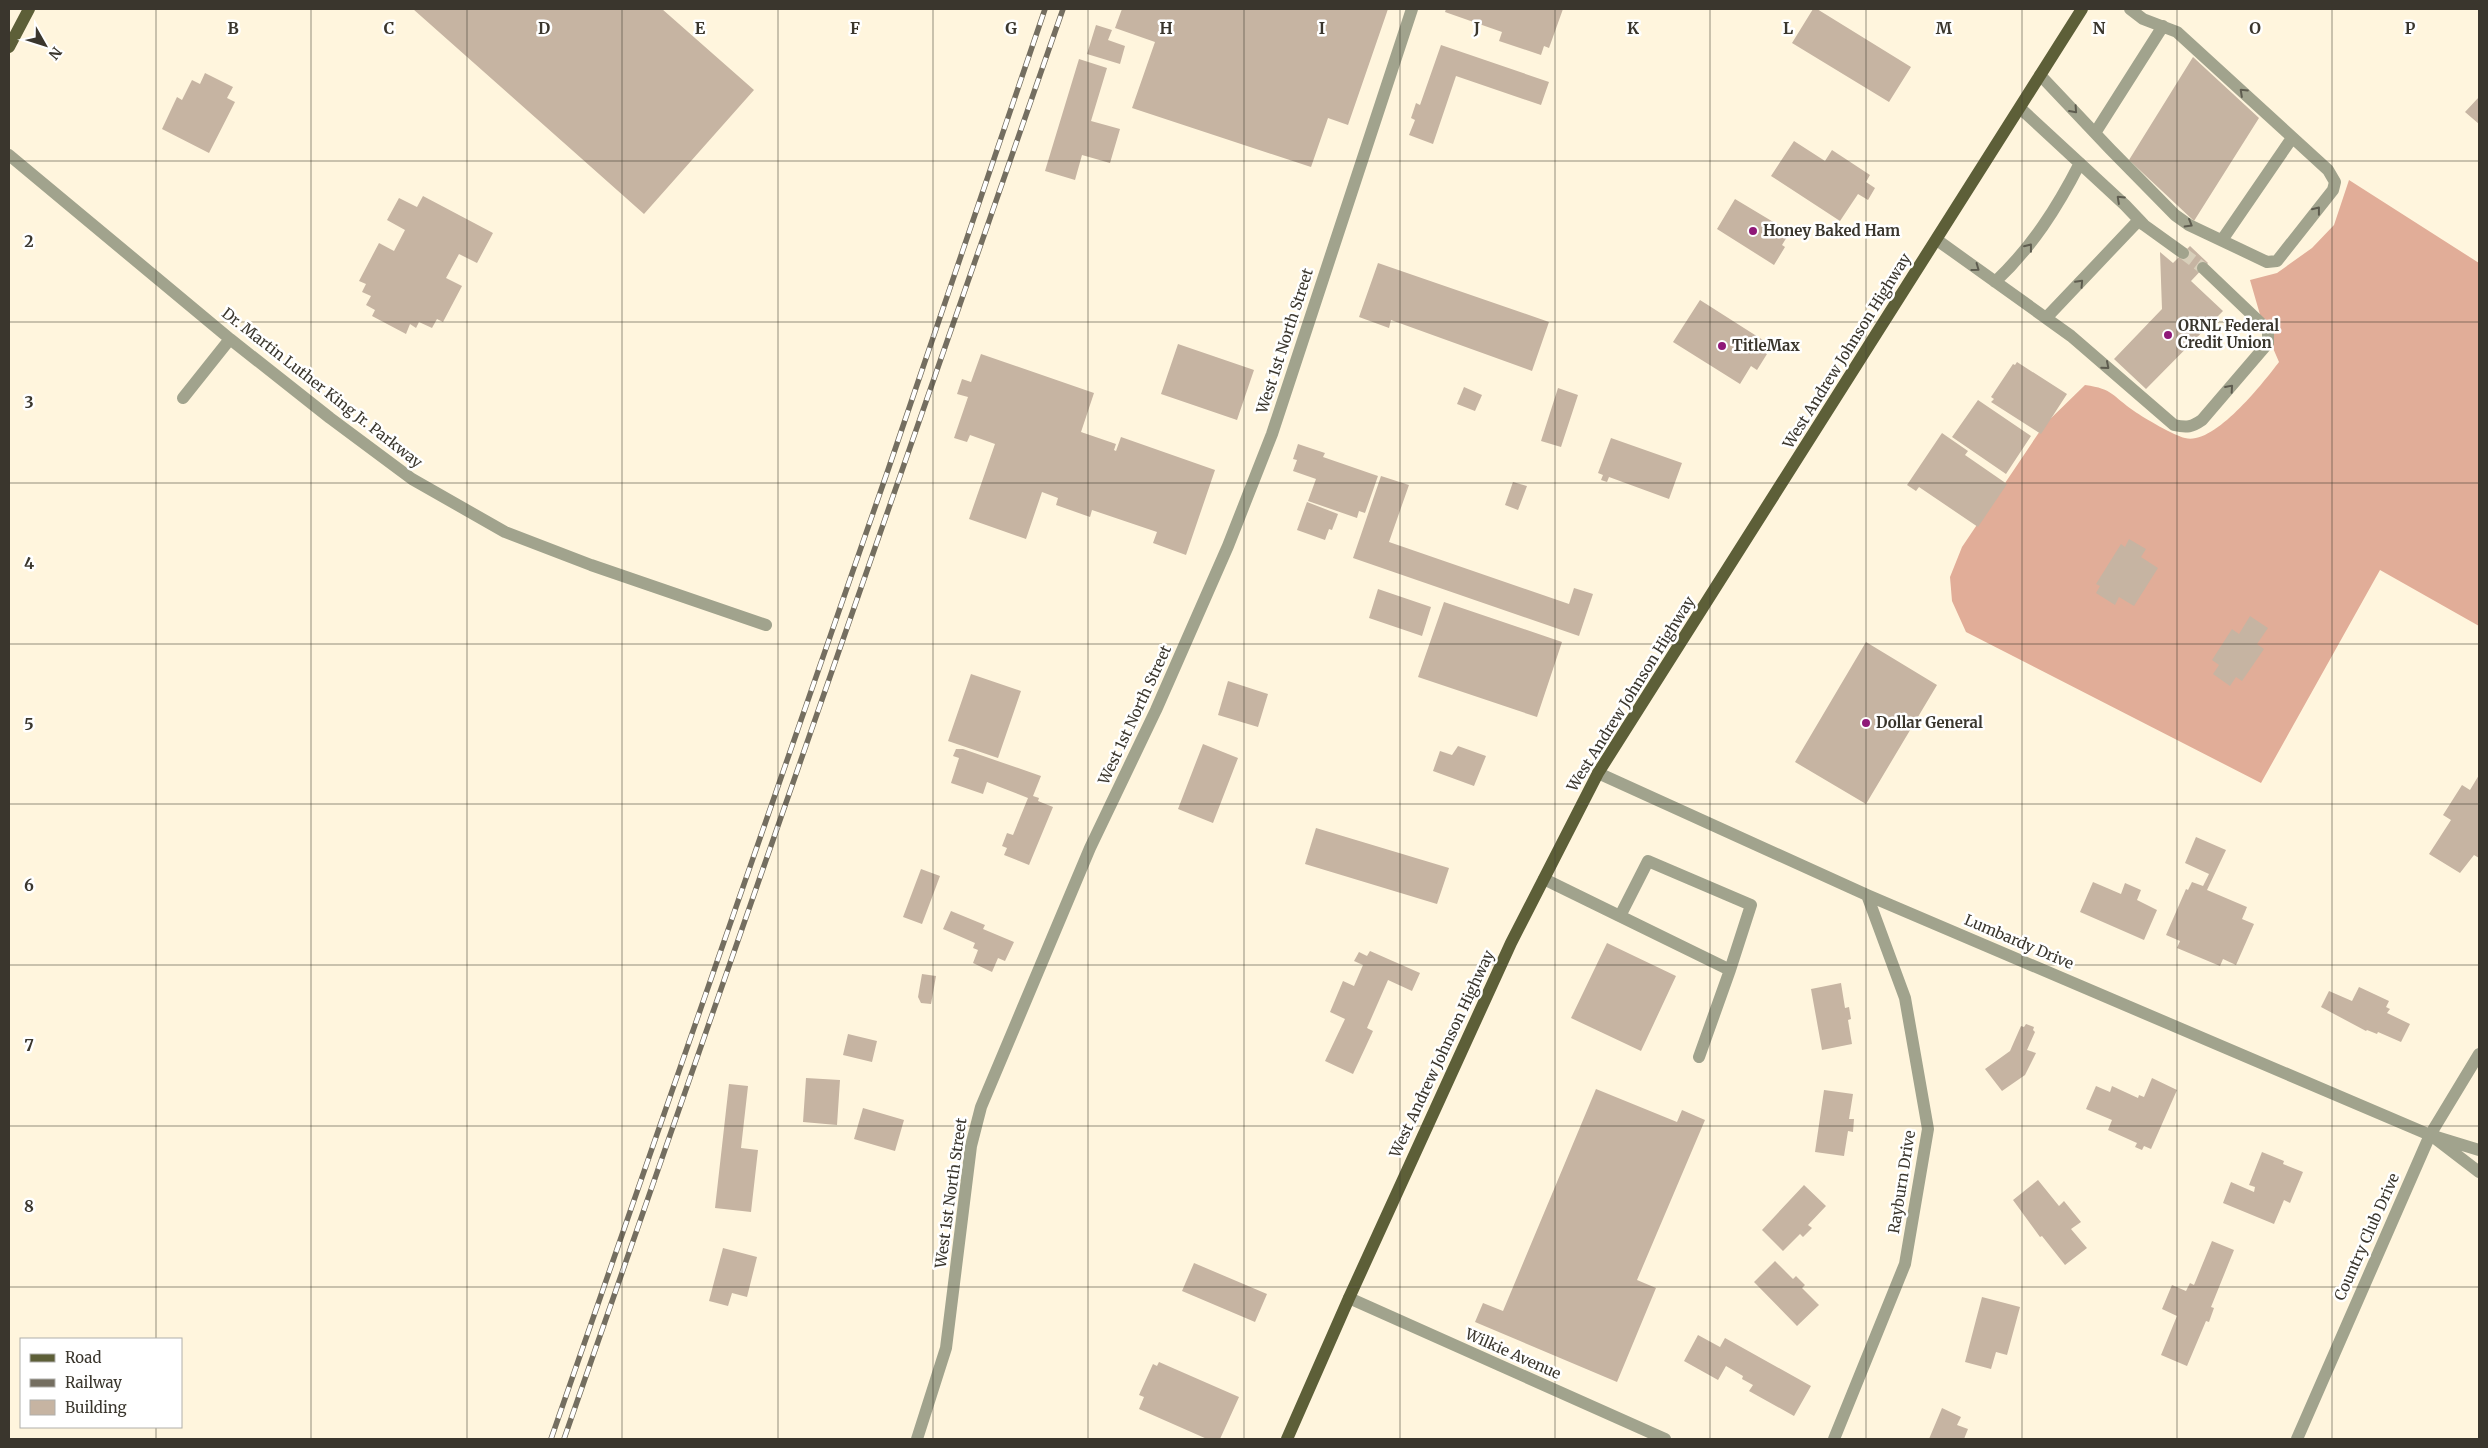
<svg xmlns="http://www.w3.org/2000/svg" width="2488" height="1448" font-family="Merriweather,serif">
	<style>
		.forest { fill: #e1ad98 }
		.building { fill: #c6b4a2 }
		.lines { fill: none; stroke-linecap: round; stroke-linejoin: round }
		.minor-tunnel { stroke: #d8cfba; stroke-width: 12; stroke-dasharray: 12 6; stroke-linecap: butt }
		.minor { stroke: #a1a38d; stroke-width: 12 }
		.major { stroke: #5d5f38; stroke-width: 12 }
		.rail-casing { stroke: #746e60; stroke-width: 5.5 }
		.rail { stroke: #fff; stroke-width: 4; stroke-dasharray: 11; stroke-linecap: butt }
		.oneway { stroke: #5e5c4f }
		.grid { fill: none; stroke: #3a362d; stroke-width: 1; stroke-opacity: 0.55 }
		.poi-dot { fill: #8f1878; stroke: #fff; stroke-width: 2 }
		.labels { text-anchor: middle; stroke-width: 5; stroke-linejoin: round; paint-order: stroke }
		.poi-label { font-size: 15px; font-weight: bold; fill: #3a362d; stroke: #fff; text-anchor: start }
		.street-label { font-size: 15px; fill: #3a362d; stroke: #fff }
		.grid-label { font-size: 16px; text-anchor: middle; font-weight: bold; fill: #3a362d; stroke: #fff; stroke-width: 5; stroke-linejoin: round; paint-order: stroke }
	</style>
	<rect width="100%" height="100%" fill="#fff5dd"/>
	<path class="forest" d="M2349,180L2479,263V626L2380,570L2261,783L1966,632L1952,601L1950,577L1962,547L2044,425L2085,385C2114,389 2112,396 2134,411C2144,418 2175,436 2185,438C2214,446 2263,383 2279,362L2263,325L2250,280L2277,273L2312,248L2334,225Z"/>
	<path class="building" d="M413,9H662L754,90L644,214Z
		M1122,9H1388L1348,125L1328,118L1311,167L1132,108L1155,42L1115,28Z
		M1446,9H1563L1549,48L1544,46L1541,55L1499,41L1502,32L1445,12Z
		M1813,9H1817L1911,67L1889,102L1792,43Z
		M1096,25L1112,30L1108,40L1125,46L1120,64L1087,54Z
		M1441,45L1549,82L1541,105L1456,76L1433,144L1409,135L1415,120L1411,118L1416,103L1420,105Z
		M2193,57L2259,118L2194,221L2129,160Z
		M1079,59L1107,68L1091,121L1120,129L1110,163L1082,155L1075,180L1045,171Z
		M205,73L233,87L227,98L235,102L209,153L162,129L177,97L182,100L192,80L200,84Z
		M2479,97V124L2465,112Z
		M1794,141L1825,161L1832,150L1870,175L1866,182L1875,188L1868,200L1858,194L1840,221L1771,176Z
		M423,196L493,233L477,263L459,254L446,278L462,286L443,322L437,319L432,328L419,322L416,328L410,324L406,334L372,316L375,310L366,305L371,296L362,292L366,284L359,281L379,243L394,251L405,230L387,220L399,198L417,207Z
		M1735,199L1790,232L1782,245L1785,247L1774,265L1717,229Z
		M2190,246L2208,263L2191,281L2223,311L2146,389L2114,359L2162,309L2160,252L2173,263Z
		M1378,263L1549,322L1532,371L1391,320L1389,328L1359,317Z
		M1700,300L1766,342L1761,350L1767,354L1757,370L1751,366L1740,384L1673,342Z
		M1178,344L1254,370L1237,420L1161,394Z
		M981,354L1094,393L1081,432L1116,444L1114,450L1116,451L1121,437L1215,470L1186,555L1153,543L1157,532L1092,510L1090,517L1056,505L1058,498L1042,492L1026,539L969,519L995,444L970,435L967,442L954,438L968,397L957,394L962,379L971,382Z
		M2017,362L2067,394L2041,434L1991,402L1994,399L1991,397L2013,364L2015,365Z
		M1464,387L1482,395L1475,411L1457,404Z
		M1558,388L1578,395L1561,447L1541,441Z
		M1978,400L2031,436L2006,474L1952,437Z
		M1942,433L1968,451L1965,455L2007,484L1978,527L1919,487L1916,491L1907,485Z
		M1611,438L1682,463L1669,499L1609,477L1607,482L1601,480L1603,475L1598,473Z
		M1298,444L1325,453L1323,457L1378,476L1365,513L1359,511L1357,518L1308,501L1316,479L1293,471L1297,460L1293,459Z
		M1381,476L1409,485L1389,542L1569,604L1574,588L1593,594L1579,636L1353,558Z
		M1513,482L1527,486L1518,510L1505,505Z
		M1307,502L1338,514L1332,530L1329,529L1325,540L1297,530Z
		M2129,539L2146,549L2141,557L2158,568L2134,606L2119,597L2115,605L2096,593L2100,586L2096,584L2121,544L2125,547Z
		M1378,589L1431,607L1422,636L1369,618Z
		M1444,602L1562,642L1537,717L1418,677Z
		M2250,616L2268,628L2257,644L2264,649L2242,681L2236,677L2230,686L2213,674L2219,665L2212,660L2232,629L2239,634Z
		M1866,642L1937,685L1866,804L1795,762Z
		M971,674L1021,691L998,758L948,741Z
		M1228,681L1268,694L1258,727L1218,715Z
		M1203,744L1238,758L1213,823L1178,809Z
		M1458,746L1486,756L1474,786L1433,771L1440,751L1452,755Z
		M956,749H963L1041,776L1033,796L1039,798L1038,801L1053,807L1029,865L1004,855L1007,848L1002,846L1007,833L1013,835L1028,798L987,782L983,794L951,783L959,758L953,756Z
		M2479,775V858L2474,855L2460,873L2429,854L2451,820L2443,815L2462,785L2470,790Z
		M1316,828L1449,868L1437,904L1305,864Z
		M2196,837L2226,850L2207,890L2247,907L2242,919L2254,924L2236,965L2223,959L2220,966L2177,948L2180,941L2166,935L2186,889L2188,890L2192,882L2203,886L2209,874L2185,863Z
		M921,869L940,876L922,924L903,917Z
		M2093,882L2121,894L2125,883L2141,890L2137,900L2157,910L2144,940L2080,912Z
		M951,911L985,925L983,929L1014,942L1005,961L998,958L992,972L973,963L978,950L973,948L975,943L943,929Z
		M1607,943L1676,976L1641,1051L1571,1018Z
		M1370,951L1420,973L1412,991L1388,980L1367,1028L1373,1031L1353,1074L1325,1061L1345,1019L1330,1012L1343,981L1354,986L1363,965L1354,961L1359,952L1367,956Z
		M922,974L936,976L931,1004L921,1003L918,997Z
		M1841,983L1845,1008L1849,1007L1851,1019L1848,1020L1852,1044L1822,1050L1811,989Z
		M2359,987L2389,1001L2386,1007L2390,1009L2387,1013L2410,1024L2401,1042L2378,1032L2377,1034L2367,1030L2366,1031L2321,1007L2329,991L2352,1001Z
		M2026,1024L2034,1027L2033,1030L2035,1032L2027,1050L2036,1053L2025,1075L2002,1091L1985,1069L2010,1051L2021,1026L2024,1027Z
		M848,1034L877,1041L872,1062L843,1055Z
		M806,1078L840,1080L837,1125L803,1122Z
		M2152,1078L2177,1090L2151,1149L2144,1146L2142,1150L2135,1147L2137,1143L2108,1130L2112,1120L2086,1109L2096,1086L2110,1092L2112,1086L2138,1098L2139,1095L2144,1097Z
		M729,1084L748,1086L741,1148L758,1150L751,1212L715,1208Z
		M1596,1089L1677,1122L1682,1110L1705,1120L1637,1280L1656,1288L1617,1382L1475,1322L1483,1303L1503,1311Z
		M1824,1090L1853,1094L1849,1119H1854L1853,1132L1848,1131L1844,1156L1815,1152Z
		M863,1108L904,1120L895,1151L854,1139Z
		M2262,1152L2284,1161L2283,1164L2303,1172L2290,1203L2284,1200L2274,1224L2223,1203L2231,1182L2254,1192L2255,1187L2249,1185Z
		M2038,1180L2059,1206L2064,1201L2081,1222L2071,1229L2087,1248L2065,1265L2042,1236L2040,1237L2013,1200Z
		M1804,1185L1826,1206L1808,1225L1812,1228L1803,1237L1800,1234L1783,1251L1762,1230Z
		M2212,1241L2234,1250L2211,1307L2214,1308L2209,1322L2206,1321L2187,1366L2161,1355L2177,1316L2162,1309L2172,1285L2186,1291L2190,1283L2194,1285Z
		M723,1248L757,1257L747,1297L732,1293L728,1306L709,1301Z
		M1775,1261L1793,1279L1796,1276L1805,1285L1802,1288L1819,1305L1797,1326L1754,1282Z
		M1194,1263L1267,1294L1255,1322L1182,1291Z
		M1982,1297L2020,1307L2007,1355L1996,1352L1991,1369L1965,1362Z
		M1698,1335L1720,1347L1725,1338L1811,1386L1794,1416L1749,1391L1753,1385L1742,1379L1743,1376L1726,1366L1718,1380L1684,1361Z
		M1159,1362L1239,1397L1220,1439H1207L1139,1409L1144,1397L1139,1395L1153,1364L1157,1366Z
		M1942,1408L1961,1417L1957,1425L1968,1429L1964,1439H1929Z"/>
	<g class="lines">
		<path class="minor-tunnel" d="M2183,253L2203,268"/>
		<path class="minor" d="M2040,75L2110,149L2175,215L2189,225L2267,262L2277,261L2333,190L2335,182L2328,170L2177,32L2143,19L2130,9
			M2020,108L2125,205L2144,225L2183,253
			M2095,133L2163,26
			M9,155L230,339L330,418L412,479L505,532L591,565L766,625
			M1937,240L2071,336L2174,425C2187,428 2192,427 2202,420L2268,343V330L2203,268
			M2222,240L2292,138
			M1995,282C2032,247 2057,208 2080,163
			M2046,318L2139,220
			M183,398L230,339
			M1598,773L1867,895L2430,1135L2479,1150
			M1544,879C1606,909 1668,940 1730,970L1751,905L1648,861L1620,916
			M1699,1057L1730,970
			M2436,1139L2479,1172
			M1349,1298L1665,1439
			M917,1439L946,1348L971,1146L981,1107L1090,848L1156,710L1228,546L1272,434L1412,9
			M1834,1439L1905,1264L1928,1129L1905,998L1867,895
			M2297,1439L2430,1135L2479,1054"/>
		<path class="major" d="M9,47L29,9
			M1287,1439L1349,1298L1511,943L1598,773L2082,9"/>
		<g class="rail-casing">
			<path id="rail" d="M551,1439L888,470L1045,9
				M564,1439L1063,9"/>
		</g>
		<use href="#rail" class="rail"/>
	</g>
	<defs><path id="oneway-chevron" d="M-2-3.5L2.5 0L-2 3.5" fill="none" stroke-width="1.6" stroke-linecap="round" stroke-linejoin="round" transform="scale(1.25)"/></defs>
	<g class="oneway">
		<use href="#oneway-chevron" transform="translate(2243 92) rotate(-137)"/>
		<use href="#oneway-chevron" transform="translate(2074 110) rotate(48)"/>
		<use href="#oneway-chevron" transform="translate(2120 199) rotate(-137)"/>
		<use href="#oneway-chevron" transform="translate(2317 210) rotate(-52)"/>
		<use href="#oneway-chevron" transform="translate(2189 224) rotate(30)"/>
		<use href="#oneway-chevron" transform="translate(2029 247) rotate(-52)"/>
		<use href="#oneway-chevron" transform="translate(1976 268) rotate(36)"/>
		<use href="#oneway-chevron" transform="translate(2080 283) rotate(-47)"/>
		<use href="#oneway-chevron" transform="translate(2106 366) rotate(41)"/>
		<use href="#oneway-chevron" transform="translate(2230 388) rotate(-49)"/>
	</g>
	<path class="grid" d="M156,9V1339M311,9V1439M467,9V1439M622,9V1439M778,9V1439M933,9V1439M1088,9V1439M1244,9V1439M1400,9V1439M1555,9V1439M1710,9V1439M1866,9V1439M2022,9V1439M2177,9V1439M2332,9V1439M9,161H2479M9,322H2479M9,483H2479M9,644H2479M9,804H2479M9,965H2479M9,1126H2479M9,1287H2479M156,1427V1439"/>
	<g class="poi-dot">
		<circle cx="1753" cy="231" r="5"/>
		<circle cx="2168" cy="335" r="5"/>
		<circle cx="1722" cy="346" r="5"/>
		<circle cx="1866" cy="723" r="5"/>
	</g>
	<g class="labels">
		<g class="poi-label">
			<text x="1763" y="236">Honey Baked Ham</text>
			<text x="2178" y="331">ORNL Federal<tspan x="2178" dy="17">Credit Union</tspan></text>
			<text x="1732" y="351">TitleMax</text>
			<text x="1876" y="728">Dollar General</text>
		</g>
		<g class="street-label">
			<text transform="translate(1285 341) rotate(-72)" y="5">West 1st North Street</text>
			<text transform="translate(1847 351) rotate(-58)" y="5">West Andrew Johnson Highway</text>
			<text transform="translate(322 388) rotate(38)" y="5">Dr. Martin Luther King Jr. Parkway</text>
			<text transform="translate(1631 694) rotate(-58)" y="5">West Andrew Johnson Highway</text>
			<text transform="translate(1135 715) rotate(-65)" y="5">West 1st North Street</text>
			<text transform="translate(2019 942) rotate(23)" y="5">Lumbardy Drive</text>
			<text transform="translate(1442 1054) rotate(-65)" y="5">West Andrew Johnson Highway</text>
			<text transform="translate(1902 1182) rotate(-81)" y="5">Rayburn Drive</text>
			<text transform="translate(951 1193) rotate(-82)" y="5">West 1st North Street</text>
			<text transform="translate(2367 1237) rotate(-66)" y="5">Country Club Drive</text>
			<text transform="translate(1513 1354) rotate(24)" y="5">Wilkie Avenue</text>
		</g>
	</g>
	<g class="grid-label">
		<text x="233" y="34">B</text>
		<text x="389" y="34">C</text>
		<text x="544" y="34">D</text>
		<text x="700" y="34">E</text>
		<text x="855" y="34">F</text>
		<text x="1011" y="34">G</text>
		<text x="1166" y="34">H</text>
		<text x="1322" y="34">I</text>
		<text x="1477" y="34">J</text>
		<text x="1633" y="34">K</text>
		<text x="1788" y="34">L</text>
		<text x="1944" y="34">M</text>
		<text x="2099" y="34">N</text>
		<text x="2255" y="34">O</text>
		<text x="2410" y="34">P</text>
		<text x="29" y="247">2</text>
		<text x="29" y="408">3</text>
		<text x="29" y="569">4</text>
		<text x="29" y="730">5</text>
		<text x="29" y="891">6</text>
		<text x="29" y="1051">7</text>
		<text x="29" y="1212">8</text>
	</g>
	<rect width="2488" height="1448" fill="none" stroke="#3a362d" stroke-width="20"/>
	<rect x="20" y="1338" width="162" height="90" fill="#ffffff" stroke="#b0afab"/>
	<rect x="30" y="1354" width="25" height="8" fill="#5d5f38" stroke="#b0afab"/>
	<text x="65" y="1363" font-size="15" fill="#3a362d">Road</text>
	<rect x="30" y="1379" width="25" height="8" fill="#746e60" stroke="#b0afab"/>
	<text x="65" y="1388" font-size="15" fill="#3a362d">Railway</text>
	<rect x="30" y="1400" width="25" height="15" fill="#c6b4a2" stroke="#b0afab"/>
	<text x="65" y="1413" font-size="15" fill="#3a362d">Building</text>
	<g transform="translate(45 45) rotate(129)" stroke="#ffffff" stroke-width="4" paint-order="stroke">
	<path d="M0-4L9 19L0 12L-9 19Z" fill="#3a362d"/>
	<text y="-8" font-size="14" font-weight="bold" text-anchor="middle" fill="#3a362d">N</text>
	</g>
</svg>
